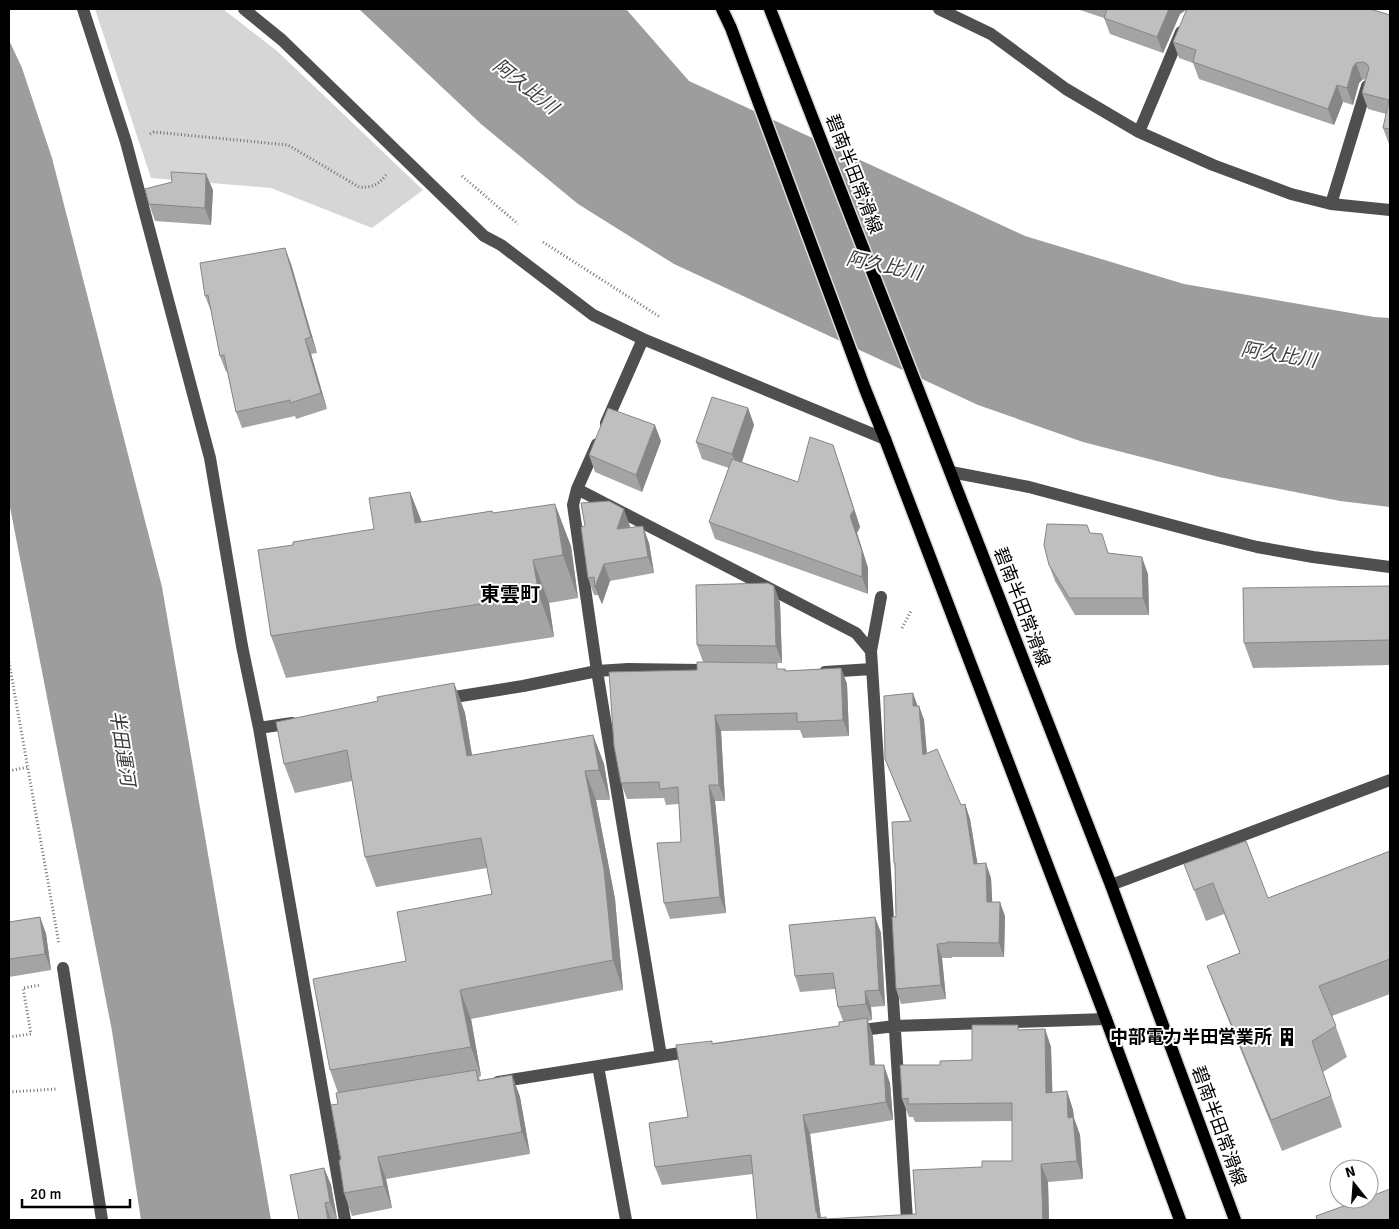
<svg xmlns="http://www.w3.org/2000/svg" width="1399" height="1229" font-family="Signika,'Noto Sans JP',sans-serif">
	<style>
		.green { fill: #d6d6d6 }
		.water { fill: #9d9d9d }
		.lines { fill: none; stroke-linecap: round; stroke-linejoin: round }
		.major-casing { stroke: #dbdbdb; stroke-width: 15 }
		.path { stroke: #717171; stroke-width: 3; stroke-dasharray: 1 2.5; stroke-linecap: butt }
		.minor { stroke: #4f4f4f; stroke-width: 12 }
		.major { stroke: #000; stroke-width: 12 }
		.wall { fill: #a4a4a4 }
		.shaded-wall { fill: #868686 }
		.building { fill: #bfbfbf; stroke: #868686 }
		.labels { text-anchor: middle; stroke-width: 4; stroke-linejoin: round; paint-order: stroke }
		.street-label { font-size: 18px; fill: #000; stroke: #fff }
		.poi-label { font-size: 18px; font-weight: bold; fill: #000; stroke: #fff; text-anchor: end }
		.water-label { font-size: 19px; font-style: italic; fill: #3e3e3e; stroke: #fff }
		.quarter-label { font-size: 20px; font-weight: bold; fill: #000; stroke: #fff }
	</style>
	<rect width="100%" height="100%" fill="#fff"/>
	<path class="green" d="M95,9H223L277,51L423,190L372,228L271,188L151,178Z"/>
	<path class="water" d="M359,9H626L689,81L1025,236L1184,284L1374,317L1390,318V507L1340,501L1219,477L1083,442L978,405L674,264L578,204L481,124Z
		M9,40L22,68L52,158L162,587L271,1220H141L112,1031L9,502Z"/>
	<g class="lines">
		<g class="major-casing">
			<path id="major" d="M722,9L731,28L865,389L885,439L1106,1019L1180,1220
				M770,9L1111,885L1235,1220"/>
		</g>
		<path class="path" d="M150,134L154,132L288,145L359,187C372,188 378,185 386,175
			M462,176L518,224
			M543,242L660,317
			M902,628L911,611
			M9,662L59,944
			M9,771L28,767
			M9,1037L31,1034L23,988L40,985
			M9,1092L57,1089"/>
		<path class="minor" d="M83,9L126,142L210,458L242,646L259,728L345,1220
			M244,9L282,40L484,236L501,245L593,315L643,339L885,439
			M939,9L991,34L1066,89L1139,132L1213,165L1291,194L1331,204L1390,210
			M1139,132L1181,32
			M1331,204L1367,86
			M606,423L643,339
			M597,444L577,489L573,505L597,671L661,1056
			M951,472L1029,487L1205,534L1257,547L1313,557L1390,567
			M577,489L856,633L871,651
			M881,597L871,651L907,1220
			M825,672L872,669
			M442,699L523,686L597,671L628,669L700,670
			M259,728L292,723
			M1111,885L1390,780
			M63,968L102,1220
			M854,1031L895,1026L1106,1019
			M598,1066L626,1220
			M498,1082L693,1051"/>
		<use href="#major" class="major"/>
	</g>
	<path class="wall" d="M1077,9H1370L1390,15V144H1389L1383,128L1386,114L1368,109L1362,93L1366,79L1362,80L1359,83L1353,105L1343,102L1334,125L1199,79L1193,63L1179,58L1173,42L1186,10L1180,14L1163,53L1110,34L1104,18Z
		M172,182L213,190L211,225L155,221L149,204Z
		M285,248L291,264L317,353L311,354L327,409L296,419L295,416L242,428L236,412L227,371L226,372L220,356L211,311L205,296Z
		M748,408L754,425L742,462L798,482L839,462L860,527L857,533L868,568V594L715,539L709,522L729,468L702,459L696,442Z
		M661,441L642,492L595,472L589,455Z
		M410,492L422,522L492,511L493,513L571,546L578,598L549,603L554,637L286,678L271,636L293,545L374,529Z
		M630,526L629,527L649,543L654,573L610,581L602,604L598,595H594L588,578Z
		M1090,534L1109,553L1148,574L1149,615H1075L1055,581L1049,565Z
		M774,586L780,603L782,663L703,662L697,645Z
		M1390,586V665L1253,668L1244,643Z
		M841,668L847,684L849,736L803,738L800,730L721,731L725,801H715L726,913L670,919L664,903L681,842L679,804L666,805L664,798L627,799L621,783L779,669H785L786,671Z
		M454,683L465,713L472,755L593,735L604,764L610,800H596L615,899L623,990L471,1019L481,1076L479,1077L480,1080L512,1075L520,1097L530,1154L386,1179L392,1208L352,1216L344,1193L341,1160L338,1104V1093L330,1070L406,961L492,894L487,868L376,887L365,857L352,781L295,793L284,764L378,701Z
		M917,706H919L924,720L927,753L961,805L965,804L970,819L977,864L991,878L992,902L1005,916L1004,957H952V958H942L946,999L901,1004L896,989V917L895,869L894,863L910,821L885,759Z
		M1390,851V994L1332,1016L1347,1057L1323,1072L1342,1127L1282,1151L1219,997L1207,966L1240,953L1224,914L1206,921L1184,864L1268,898Z
		M40,917L46,934L51,970L9,977V922Z
		M875,917L881,933L885,1006L871,1007L872,1020L868,1021L873,1037L875,1065L890,1083L893,1120L810,1134L821,1218L827,1219L916,1214L982,1167L1012,1161V1121L915,1122L913,1117H909L902,1099L940,1065L972,1060L1020,1030L1045,1029L1051,1047L1052,1092L1067,1091L1073,1110L1074,1118L1080,1135L1083,1179L1048,1182L1049,1220H757L753,1174L662,1185L655,1167L688,1117L713,1043L839,1026L843,1021L838,1007L835,989L800,992L795,976Z
		M324,1168L331,1185L337,1219L331,1220H299Z"/>
	<path class="shaded-wall" d="M1169,9H1185L1186,10L1180,14L1163,53L1157,37Z
		M1356,63L1362,80L1359,83L1353,105L1347,88L1353,67Z
		M1337,85L1343,102L1334,125L1328,109Z
		M206,174L213,190L211,225L205,208Z
		M285,248L291,264L317,353L311,337Z
		M305,339L311,354L327,409L321,393Z
		M748,408L754,425L739,471L732,454Z
		M655,425L661,441L642,492L636,475Z
		M833,445L860,527L857,533L868,568V594L862,577L850,516Z
		M410,492L426,534L415,523Z
		M555,504L571,546L578,598L563,555Z
		M624,509L630,526L623,546L617,529Z
		M643,526L649,543L654,573L648,557Z
		M1142,557L1148,574L1149,615L1143,598Z
		M533,560L549,603L554,637L539,595Z
		M604,564L610,581L602,604L595,587Z
		M774,586L780,603L782,663L776,646Z
		M841,668L847,684L849,736L843,720Z
		M454,683L465,713L477,786L467,756Z
		M913,693L918,707L913,706Z
		M919,706L924,720L928,769L923,755Z
		M715,715L721,731L725,801L719,785Z
		M593,735L604,764L610,800L599,770Z
		M585,771L596,800L615,899L623,990L613,960Z
		M709,785L715,801L726,913L720,897Z
		M965,804L970,819L980,878L974,864Z
		M986,863L991,878L993,916L987,902Z
		M1000,902L1005,916L1004,957L999,943Z
		M40,917L46,934L51,970L45,954Z
		M875,917L881,933L885,1006L879,990Z
		M937,944L942,958L946,999L941,985Z
		M460,990L471,1019L481,1076L471,1047Z
		M865,991L871,1007L872,1020L866,1004Z
		M867,1018L873,1037L876,1083L870,1065Z
		M1045,1029L1051,1047L1053,1111L1046,1093Z
		M884,1065L890,1083L893,1120L886,1102Z
		M512,1075L520,1097L530,1154L522,1132Z
		M1067,1091L1073,1110L1074,1118L1080,1135L1083,1179L1077,1161L1068,1118Z
		M803,1115L810,1134L821,1220H819L816,1212Z
		M378,1157L386,1179L392,1208L384,1186Z
		M1041,1164L1048,1182L1049,1220H1043Z
		M324,1168L331,1185L337,1219L330,1202Z
		M325,1203L331,1220H329Z"/>
	<path class="building" d="M1107,9H1169L1157,37L1104,18Z
		M1187,9H1370L1390,15V129L1383,128L1389,100L1362,93L1369,68L1367,64L1363,62L1356,63L1353,67L1347,88L1337,85L1328,109L1193,62L1196,50L1173,42Z
		M171,172L206,174L205,208L149,204L145,189L172,182Z
		M285,248L311,337L305,339L321,393L290,403V400L236,412L224,355L220,356L208,295L205,296L200,263Z
		M712,397L748,408L732,454L696,442Z
		M608,408L655,425L636,475L589,455Z
		M810,437L833,445L854,510L850,516L862,551V577L709,522L732,459L798,482Z
		M410,492L415,523L492,511L493,513L555,504L563,555L533,560L539,595L271,636L258,550L293,545V542L374,529L369,498Z
		M609,501L624,509L617,529L643,526L648,557L604,564L595,587L594,577L588,578L581,527L585,526L581,503Z
		M1047,524L1087,525L1090,533L1102,534L1108,553L1142,557L1143,598H1069L1049,565L1044,545Z
		M768,583L774,586L776,646L697,645L696,585Z
		M1390,586V640L1244,643L1243,588Z
		M697,662L777,663V669H785V671L841,668L843,720L797,722V713L715,715L719,785H709L720,897L664,903L657,843L681,842L678,787L660,789L659,782L621,783L614,746L609,672L697,670Z
		M454,683L467,756L593,735L599,770L585,771L604,869L613,960L460,990L471,1047L330,1070L313,979L406,961L397,912L492,894L481,838L365,857L347,750L284,764L276,722L378,701L377,697Z
		M913,693V706H919L923,755L937,749L961,805L965,804L974,864L986,863L987,902H1000L999,943L947,942V943L937,944L941,985L896,989L892,917H896L895,863H894L892,822L911,821L885,759L884,696Z
		M1246,841L1268,898L1390,851V959L1319,986L1336,1026L1312,1041L1331,1096L1271,1120L1207,966L1240,953L1213,883L1194,890L1184,864Z
		M40,917L45,954L9,959V922Z
		M875,917L879,990L865,991L866,1004L838,1007L833,973L795,976L789,925Z
		M867,1018L870,1065H884L886,1102L803,1115L816,1212H817L818,1218L826,1217V1219L916,1214L913,1170L982,1167V1161H1012V1103L908,1104V1098L902,1099L900,1065H940V1061L972,1060V1025H1018V1030L1045,1029L1046,1093L1067,1091L1068,1118L1073,1117L1077,1161L1041,1164L1043,1220H757L751,1155L655,1167L649,1123L688,1117L676,1045L712,1041V1044L839,1026V1022Z
		M476,1070L478,1081L512,1075L522,1132L378,1157L384,1186L344,1193L339,1160H341L331,1105L338,1104L336,1093Z
		M324,1168L330,1202L325,1203L328,1220H299L290,1175Z
		M1390,1189V1220H1317L1316,1216L1363,1199H1369V1197Z"/>
	<defs>
		<g id="building-bare" transform="scale(1.5)"><path d="M-4-6H4V6H1V3H-1V6H-4ZM-2.5-4.3h1.7v1.8h-1.7ZM.8-4.3h1.7v1.8H.8ZM-2.5-1h1.7V.8h-1.7ZM.8-1h1.7V.8H.8Z" fill="#000" stroke="#fff" stroke-width="2.5" paint-order="stroke"/></g>
	</defs>
	<g fill-rule="evenodd">
		<use href="#building-bare" x="1287" y="1037"/>
	</g>
	<g class="labels">
		<g class="street-label">
			<text transform="translate(854 174) rotate(69)" y="6">碧南半田常滑線</text>
			<text transform="translate(1022 607) rotate(69)" y="6">碧南半田常滑線</text>
			<text transform="translate(1219 1126) rotate(70)" y="6">碧南半田常滑線</text>
		</g>
		<g class="poi-label">
			<text x="1272" y="1043">中部電力半田営業所</text>
		</g>
		<g class="water-label">
			<text transform="translate(526 86) rotate(38)" y="7">阿久比川</text>
			<text transform="translate(884 265) rotate(12)" y="7">阿久比川</text>
			<text transform="translate(1279 354) rotate(9)" y="7">阿久比川</text>
			<text transform="translate(123 748) rotate(81)" y="7">半田運河</text>
		</g>
		<g class="quarter-label">
			<text x="510" y="601">東雲町</text>
		</g>
	</g>
	<rect width="1399" height="1229" fill="none" stroke="#000000" stroke-width="20"/>
	<g transform="translate(1354 1184) rotate(343)"><circle r="24" fill="#ffffff" stroke="#999999"/>
	<path d="M0-4L9 19L0 12L-9 19Z" fill="#000000"/>
	<text y="-8" font-size="14" font-weight="bold" text-anchor="middle" fill="#000000">N</text>
	</g>
	<path d="M22 1199v8h108v-8" fill="none" stroke="#000000" stroke-width="2.5"/>
	<text x="30" y="1199" font-size="15" fill="#000000" stroke="#ffffff" stroke-width="4" paint-order="stroke">20 m</text>
</svg>
